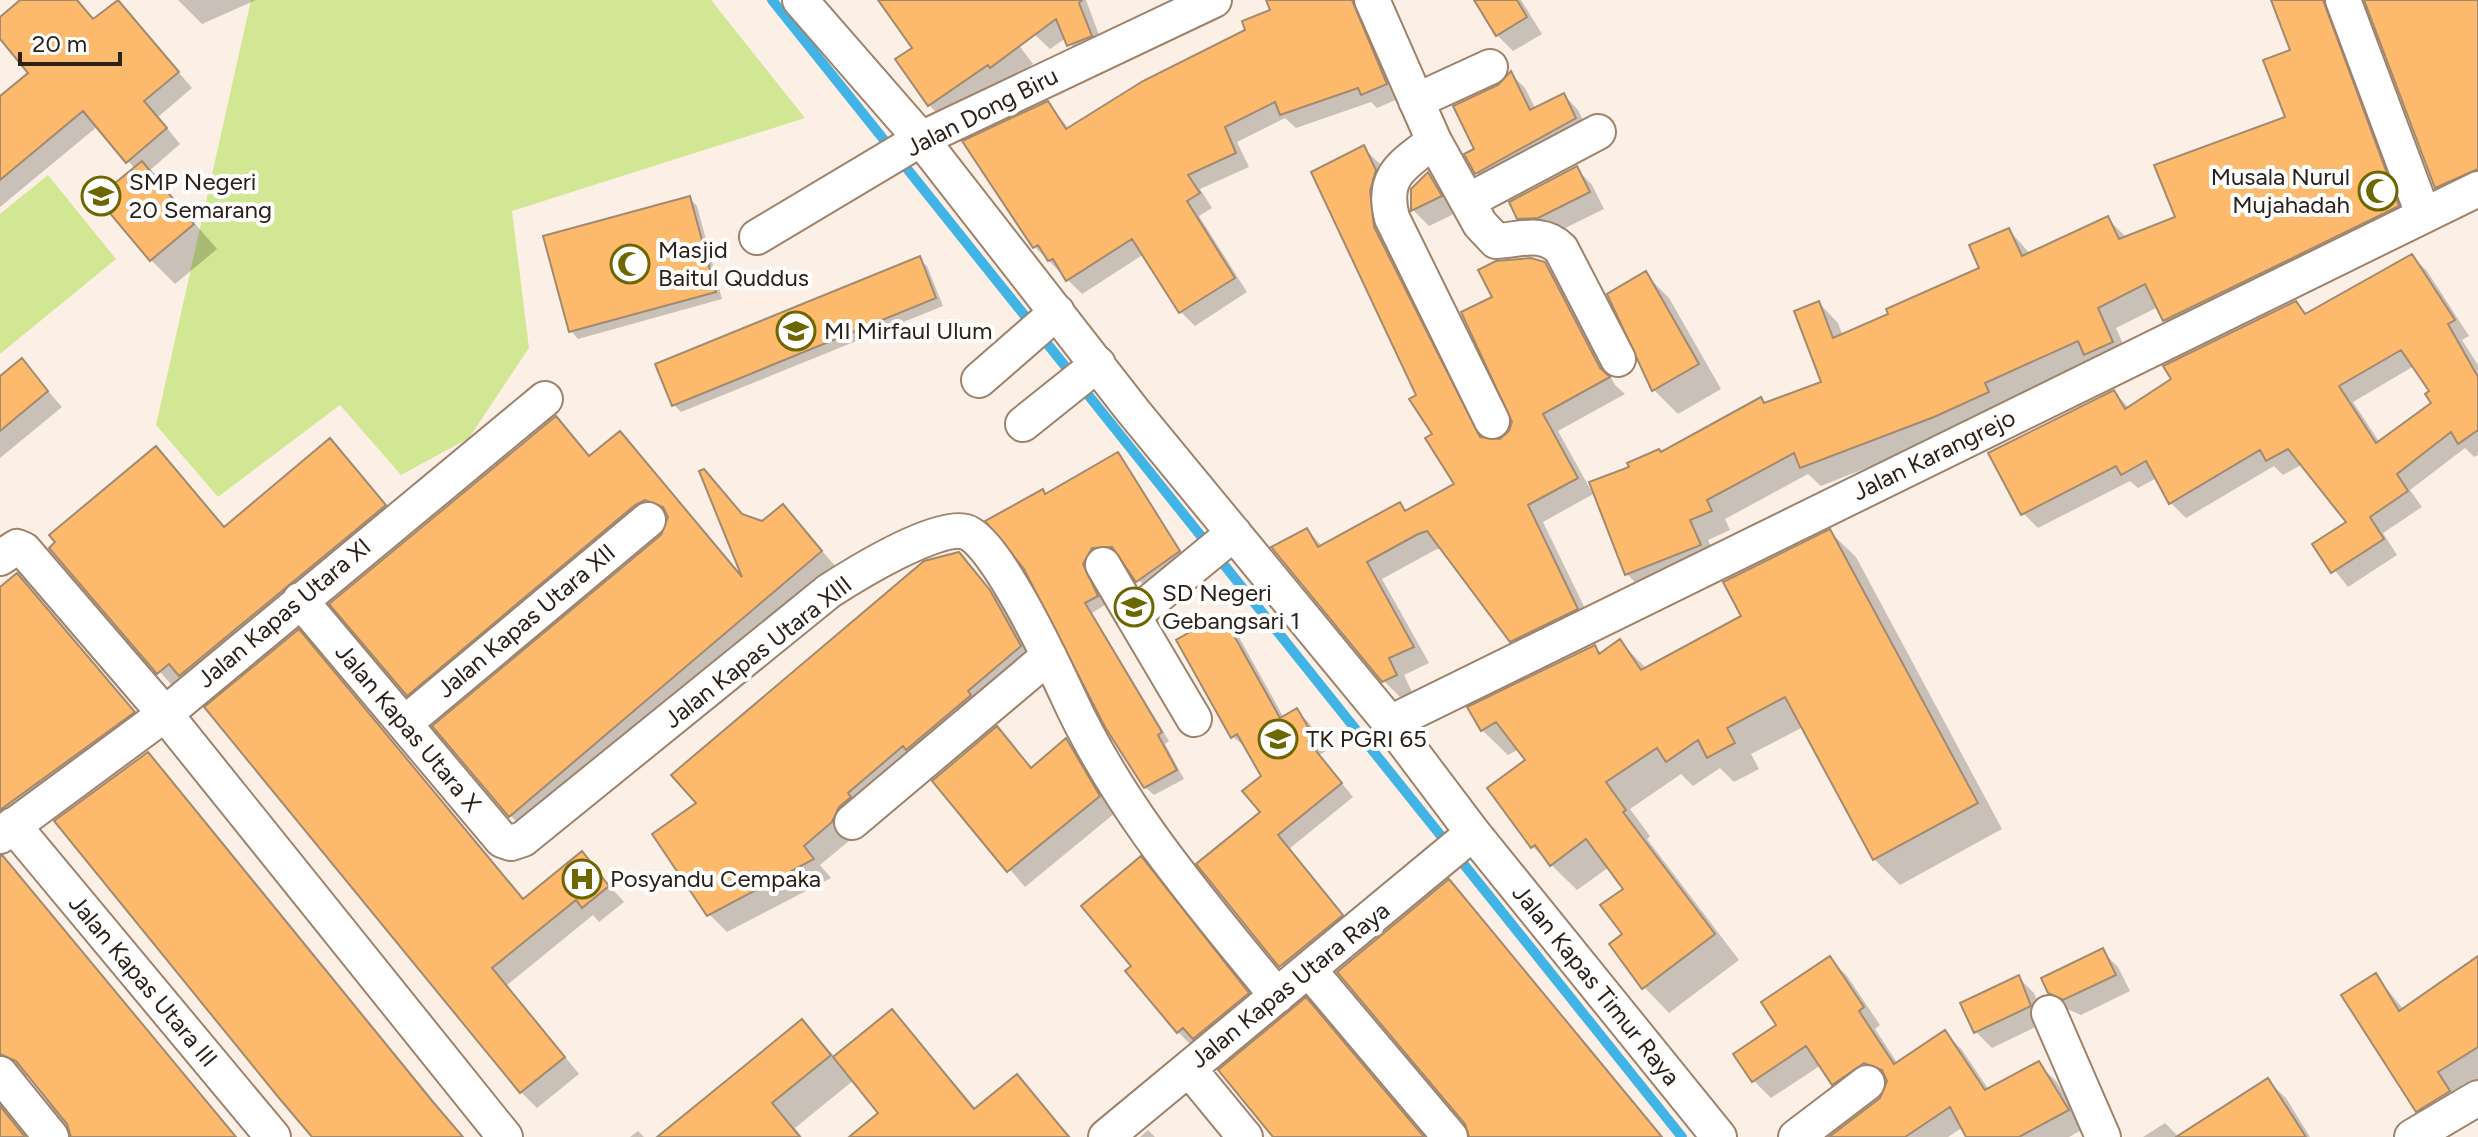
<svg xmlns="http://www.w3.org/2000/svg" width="2478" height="1137" font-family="Figtree,sans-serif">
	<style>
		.green { fill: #d2e793 }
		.shadow { fill: #0003; fill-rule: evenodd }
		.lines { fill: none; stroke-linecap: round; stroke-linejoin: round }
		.stream { stroke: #42b3e5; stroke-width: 10 }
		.building { fill: #fdba6c; stroke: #a28a71; stroke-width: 2; fill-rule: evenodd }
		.minor-casing { stroke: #9d836c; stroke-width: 38 }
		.minor { stroke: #fff; stroke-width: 34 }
		.labels { text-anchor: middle; stroke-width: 8; stroke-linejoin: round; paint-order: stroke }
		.street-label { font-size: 24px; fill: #2b2118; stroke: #fff }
		.poi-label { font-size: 24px; fill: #2b2118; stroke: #fff; text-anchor: start }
	</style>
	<rect width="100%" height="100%" fill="#fcf0e6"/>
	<path class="green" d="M251,0H711L805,118L512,211L529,348L469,438L401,475L340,405L218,497L156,425Z
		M48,175L116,259L0,354V214Z"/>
	<path class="shadow" d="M24,0H78L94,20L117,1L192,88L158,117L180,144L149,171L217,249L175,284L151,260L135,169L98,126L0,207V98L31,73L0,36V20Z
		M178,0H256L202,24Z
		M880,0H985L1033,64L945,121L929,105L915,48Z
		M1021,0H1086L1105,51L1083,60L1066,38L1050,49L1035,35Z
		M1268,0H1360L1400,98L1377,108L1371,102L1296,128L1285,118L1237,142L1249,167L1200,189L1212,208L1199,216L1247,292L1195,326L1181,312L1144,254L1082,294L1035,247L1048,103L1070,130L1248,31L1272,11Z
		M1478,0H1521L1542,34L1513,51L1497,35Z
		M2273,0H2358L2417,225L2184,340L2164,320L2158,307L2116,328L2131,362L2093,361L2003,402L2007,412L1821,486L1808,474L1725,519L1730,530L1708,540L1719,565L1646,593L1627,574L1595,493L1543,522L1593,625L1528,657L1442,548L1435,550L1382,579L1429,663L1404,675L1412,692L1400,697L1383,680L1307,530L1323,547L1400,504L1407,512L1457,485L1314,173L1363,148L1380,164L1391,188L1390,245L1488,440L1501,441L1511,433L1514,421L1494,298L1544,264L1561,281L1615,385L1625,394L1558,431L1593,494L1661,453L1765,405L1824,383L1819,303L1838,323L1843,336L1981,269L2009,230L2031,255L2108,219L2127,238L2177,218L2288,118L2292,51Z
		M2366,0H2478V170L2473,172L2478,185L2456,206L2436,187Z
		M1511,74L1525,88L1536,110L1564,95L1578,110L1589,132L1491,188L1477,173L1467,154L1476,149L1500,87Z
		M1576,168L1592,185L1604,209L1555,233L1535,234L1519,217Z
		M1428,175L1444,190L1456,213L1429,226L1413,210V190Z
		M690,199L697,206L722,299L578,339L571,331Z
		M2412,256L2427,271L2469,336L2462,340L2478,365V455L2474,457L2465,448L2410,490L2422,507L2383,533L2397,555L2348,587L2315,545L2349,523L2303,464L2283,475L2274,466L2186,518L2171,503L2157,478L2138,488L2130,481L2038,528L2023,513L2114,392L2130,409L2296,303L2308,315ZM2414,366L2432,392L2434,403L2380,443L2353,402Z
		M919,259L927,266L943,306L681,412L674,405Z
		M1645,274L1669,298L1721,389L1678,414L1654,390Z
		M22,361L62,407L0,458V379Z
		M572,435L591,458L636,450L744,579L703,471L745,517L763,523L783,506L837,568L526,831L510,815L670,518L663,516L424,710L408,694Z
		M330,441L402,524L176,690L51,548L156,448L225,528Z
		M1117,454L1187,561L1147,590L1120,555L1101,556L1091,574L1105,605L1092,613L1169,741L1165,744L1184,779L1154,795L1145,787L1042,491L1046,495Z
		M1830,532L1856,557L2002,829L1900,885L1874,859L1803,727L1751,754L1759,769L1734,782L1720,768L1693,786L1681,774L1630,809L1650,836L1647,839L1739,960L1669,1013L1644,987L1625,934V889L1609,867L1577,890L1533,847L1490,789L1527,761L1519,749L1508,755L1482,730L1595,647L1602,654L1620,642L1647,669L1744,617Z
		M959,554L1008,610L1038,664L856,825L850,840L820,865L831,878L727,932L709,914L699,804Z
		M17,576L154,733L1,850L2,858L237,1137H72L31,1078L20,1074L1,1089L4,1109L27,1137H0V590Z
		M1222,617L1235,630L1284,718L1297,711L1310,724L1326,751L1319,755L1353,797L1289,849L1354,929L1294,979L1199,864L1262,813L1263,777L1247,748L1232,736Z
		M314,648L524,900L581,854L624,902L599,922L593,915L507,985L579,1074L537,1108L521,1092Z
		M997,729L1032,769L1066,741L1082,757L1115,813L1025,887L935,781Z
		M148,754L164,770L463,1137H314Z
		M1141,859L1263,1010L1194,1048L1178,1032L1134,967Z
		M1449,881L1467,900L1663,1137H1471Z
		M2102,951L2118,967L2130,991L2081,1015L2067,1009L2050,992Z
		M1830,959L1847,976L1880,1025L1875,1029L1898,1064L1945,1033L1962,1050L1989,1090L2038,1064L2056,1081L2085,1128L2069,1137H1968L1963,1127L1948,1137H1845L1847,1126L1888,1091V1082L1874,1083L1850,1101L1821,1065L1771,1098L1754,1081L1779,1026Z
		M2478,973V1080L2457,1094L2438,1131L2417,1110L2376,976L2404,1010Z
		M2018,977L2034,993L2046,1022L1992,1048L1976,1032Z
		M892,1011L977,1110L1017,1076L1071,1137H852L881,1113L854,1080L795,1128L802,1137H660L802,1021L836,1058Z
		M2268,1081L2286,1098L2310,1137H2180Z
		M2165,1123L2179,1137H2143Z
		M1148,1130L1155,1137H1140Z
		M638,1131L644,1137H630Z"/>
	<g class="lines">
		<path class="stream" d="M772,0L1682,1137"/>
	</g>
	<path class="building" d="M20,0H77L93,19L118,0L179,72L144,101L167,128L126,163L83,111L0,180V96L28,73L0,39V17Z
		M878,0H1082L1079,3L1092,36L1067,46L1056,19L990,68L988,65L928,106L895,59L912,48Z
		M1266,0H1352L1387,84L1361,95L1358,88L1280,115L1275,102L1225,127L1236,153L1188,175L1200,193L1187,201L1235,278L1179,313L1132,239L1066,281L1053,259L1048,261L1038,245L1033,248L962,141L1048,101L1066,129L1143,81L1245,30L1242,21L1270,10Z
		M1474,0H1517L1527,17L1496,36Z
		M2271,0H2323L2399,206L2163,321L2145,284L2098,308L2113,342L2084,355L2078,341L1985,383L1989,392L1934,417L1800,468L1794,453L1707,500L1712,511L1690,520L1701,545L1625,575L1589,482L1629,467L1627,463L1659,449L1661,452L1761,397L1764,403L1821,382L1794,311L1819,301L1833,338L1888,314L1886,309L1979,268L1969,245L2009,228L2022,256L2108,216L2119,239L2175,217L2154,165L2285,117L2263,60L2290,50Z
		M2364,0H2478V169L2435,188Z
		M1511,71L1530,110L1564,93L1576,118L1475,174L1464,154L1474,149L1453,106L1498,85Z
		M1364,145L1376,170L1370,191L1374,227L1480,437L1500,439L1509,431L1512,422L1461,312L1492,297L1478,270L1496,261L1531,258L1545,262L1600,368L1610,377L1543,414L1578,478L1528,505L1578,609L1510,642L1427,531L1418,534L1367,562L1414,647L1389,658L1397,675L1382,682L1271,547L1307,528L1318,547L1400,502L1405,511L1454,484L1425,438L1432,434L1409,399L1416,395L1311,172Z
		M142,161L194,224L150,261L97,198Z
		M1577,166L1590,192L1538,218L1517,219L1509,202Z
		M1428,172L1442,196L1411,211V189Z
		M690,196L716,292L569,332L543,236Z
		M2412,254L2455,320L2448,324L2478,377V430L2458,444L2451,432L2397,474L2408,491L2370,517L2384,539L2331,573L2312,544L2346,522L2288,449L2266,461L2260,450L2169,504L2146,461L2121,475L2116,466L2021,515L1988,453L2114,390L2125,409L2171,379L2163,366L2296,301L2305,314ZM2401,350L2429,391L2425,394L2431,403L2376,443L2339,386Z
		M920,256L936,298L672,406L655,364Z
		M1646,271L1699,364L1652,391L1607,294Z
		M22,358L48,391L0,431V376Z
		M556,416L589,456L620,431L742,577L699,471L704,469L742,514L762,521L783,504L822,551L509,817L432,726L661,535L668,517L663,507L645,500L635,505L407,696L329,604Z
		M330,438L386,505L179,676L169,664L157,674L49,548L55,542L49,535L156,446L224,527Z
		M1118,452L1180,551L1136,582L1112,547L1092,548L1083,564L1098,596L1085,603L1162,732L1158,735L1177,770L1144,788L1105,727L1024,569L985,521L1043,489L1045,494Z
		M1830,529L1978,803L1873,860L1785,697L1727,728L1735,743L1707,758L1698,740L1666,762L1657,748L1606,782L1626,810L1623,812L1715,934L1642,989L1609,944L1622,934L1600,905L1623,889L1586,839L1550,866L1535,845L1531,848L1487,788L1525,760L1496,722L1481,731L1467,707L1595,645L1599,654L1620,639L1641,670L1741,616L1723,582Z
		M959,552L990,590L1021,646L968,691L971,695L906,750L903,746L848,793L851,797L839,807L832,822L804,846L814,859L707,916L652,834L696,803L671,775L924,561Z
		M17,573L135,712L0,810V587Z
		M1222,614L1280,718L1297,708L1314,737L1308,741L1342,783L1278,835L1343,915L1279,967L1196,864L1260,812L1242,791L1261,776L1237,734L1231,738L1176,640Z
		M299,629L523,899L582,851L609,886L582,908L576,900L492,968L565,1057L520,1093L204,707Z
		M997,726L1031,768L1066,738L1100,796L1007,872L932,781Z
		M148,752L433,1102L463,1137H312L279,1098L54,821Z
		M0,856H3L236,1137H71L67,1124L16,1061L0,1054Z
		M1141,856L1249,993L1193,1039L1183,1028L1177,1033L1125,971L1131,966L1081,906Z
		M1449,879L1586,1045L1662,1137H1469L1465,1124L1337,972Z
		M2103,948L2116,975L2063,1000L2048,993L2041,978Z
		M1830,956L1864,1007L1859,1011L1894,1064L1945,1030L1985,1090L2039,1061L2069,1110L2019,1137H1966L1950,1107L1905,1137H1829L1880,1098L1887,1081L1882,1070L1864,1063L1832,1085L1806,1046L1752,1082L1733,1054L1776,1025L1761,1002Z
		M2478,956V1047L2438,1072L2450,1091L2416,1112L2341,995L2376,973L2399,1011Z
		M2019,975L2031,1006L1974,1033L1960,1003Z
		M1306,997L1424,1137H1273L1218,1070Z
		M892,1009L974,1109L1017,1074L1069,1137H849L878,1113L833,1057Z
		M802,1019L831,1055L772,1103L800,1137H657Z
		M2268,1078L2306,1137H2176Z
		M0,1106L25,1137H0Z"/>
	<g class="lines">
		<g class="minor-casing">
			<path id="minor" d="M800,0L921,139L1133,411L1390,723L1473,833L1719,1137
				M1372,0L1434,141L1480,224L1496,241C1520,240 1542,230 1561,249L1618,359
				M2343,0L2423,214
				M1416,101L1490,67
				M1434,141C1403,165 1381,175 1392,218L1492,421
				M1468,201L1598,132
				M757,237L921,139L1214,0
				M979,380L1057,312
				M1023,424L1098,364
				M0,558L17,547L24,550L165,714L505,1137
				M1103,565L1133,616
				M300,600L502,840L511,843L523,839L829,591C854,575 938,523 966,532C996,542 1052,662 1067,694C1119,809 1199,900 1277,996
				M1194,719L1133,616L1234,533
				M405,723L648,520
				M1390,723L2478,189
				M852,822L1049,656
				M13,825L273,1137
				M0,836L165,714L545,399
				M1309,970L1450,1137
				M2049,1013L2103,1137
				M1189,1069L1245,1137
				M0,1074L51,1137
				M1106,1137L1473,833
				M1796,1137L1867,1083
				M2412,1137L2478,1098"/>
		</g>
		<use href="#minor" class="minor"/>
	</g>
	<defs>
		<g id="mosque-ring" transform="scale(2)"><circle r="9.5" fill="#fff" stroke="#6c6700" stroke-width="1.5"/><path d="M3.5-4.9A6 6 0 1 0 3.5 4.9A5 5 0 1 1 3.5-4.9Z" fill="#6c6700"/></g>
		<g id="school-ring" transform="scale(2)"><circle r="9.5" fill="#fff" stroke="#6c6700" stroke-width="1.5"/><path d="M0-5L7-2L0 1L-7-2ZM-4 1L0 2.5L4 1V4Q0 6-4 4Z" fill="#6c6700"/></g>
		<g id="hospital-ring" transform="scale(2)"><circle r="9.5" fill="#fff" stroke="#6c6700" stroke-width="1.5"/><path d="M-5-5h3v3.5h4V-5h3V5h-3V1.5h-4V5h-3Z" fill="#6c6700"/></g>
	</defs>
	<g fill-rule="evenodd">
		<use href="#mosque-ring" x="2378" y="191"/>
		<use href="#school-ring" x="101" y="196"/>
		<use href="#mosque-ring" x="630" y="264"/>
		<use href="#school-ring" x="796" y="331"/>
		<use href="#school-ring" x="1134" y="607"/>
		<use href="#school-ring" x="1278" y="739"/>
		<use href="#hospital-ring" x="582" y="879"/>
	</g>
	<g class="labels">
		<g class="street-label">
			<text transform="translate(982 112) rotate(-27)" y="8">Jalan Dong Biru</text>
			<text transform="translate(1934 455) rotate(-26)" y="8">Jalan Karangrejo</text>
			<text transform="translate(284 613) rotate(-40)" y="8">Jalan Kapas Utara XI</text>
			<text transform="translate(526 621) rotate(-40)" y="8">Jalan Kapas Utara XII</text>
			<text transform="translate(758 652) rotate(-38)" y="8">Jalan Kapas Utara XIII</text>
			<text transform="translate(408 728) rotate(50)" y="8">Jalan Kapas Utara X</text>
			<text transform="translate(143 981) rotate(50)" y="8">Jalan Kapas Utara III</text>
			<text transform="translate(1290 985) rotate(-39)" y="8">Jalan Kapas Utara Raya</text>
			<text transform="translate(1596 985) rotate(51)" y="8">Jalan Kapas Timur Raya</text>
		</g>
		<g class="poi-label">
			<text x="2350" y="185" text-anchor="end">Musala Nurul<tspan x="2350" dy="28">Mujahadah</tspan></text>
			<text x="129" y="190">SMP Negeri<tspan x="129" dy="28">20 Semarang</tspan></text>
			<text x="658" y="258">Masjid<tspan x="658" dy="28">Baitul Quddus</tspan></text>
			<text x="824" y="339">MI Mirfaul Ulum</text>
			<text x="1162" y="601">SD Negeri<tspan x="1162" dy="28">Gebangsari 1</tspan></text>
			<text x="1306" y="747">TK PGRI 65</text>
			<text x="610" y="887">Posyandu Cempaka</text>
		</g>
	</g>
	<path d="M20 52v12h100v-12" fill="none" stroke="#2b2118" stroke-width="4"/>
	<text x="32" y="52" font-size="24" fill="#2b2118" stroke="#ffffff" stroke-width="6" paint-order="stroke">20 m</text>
</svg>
